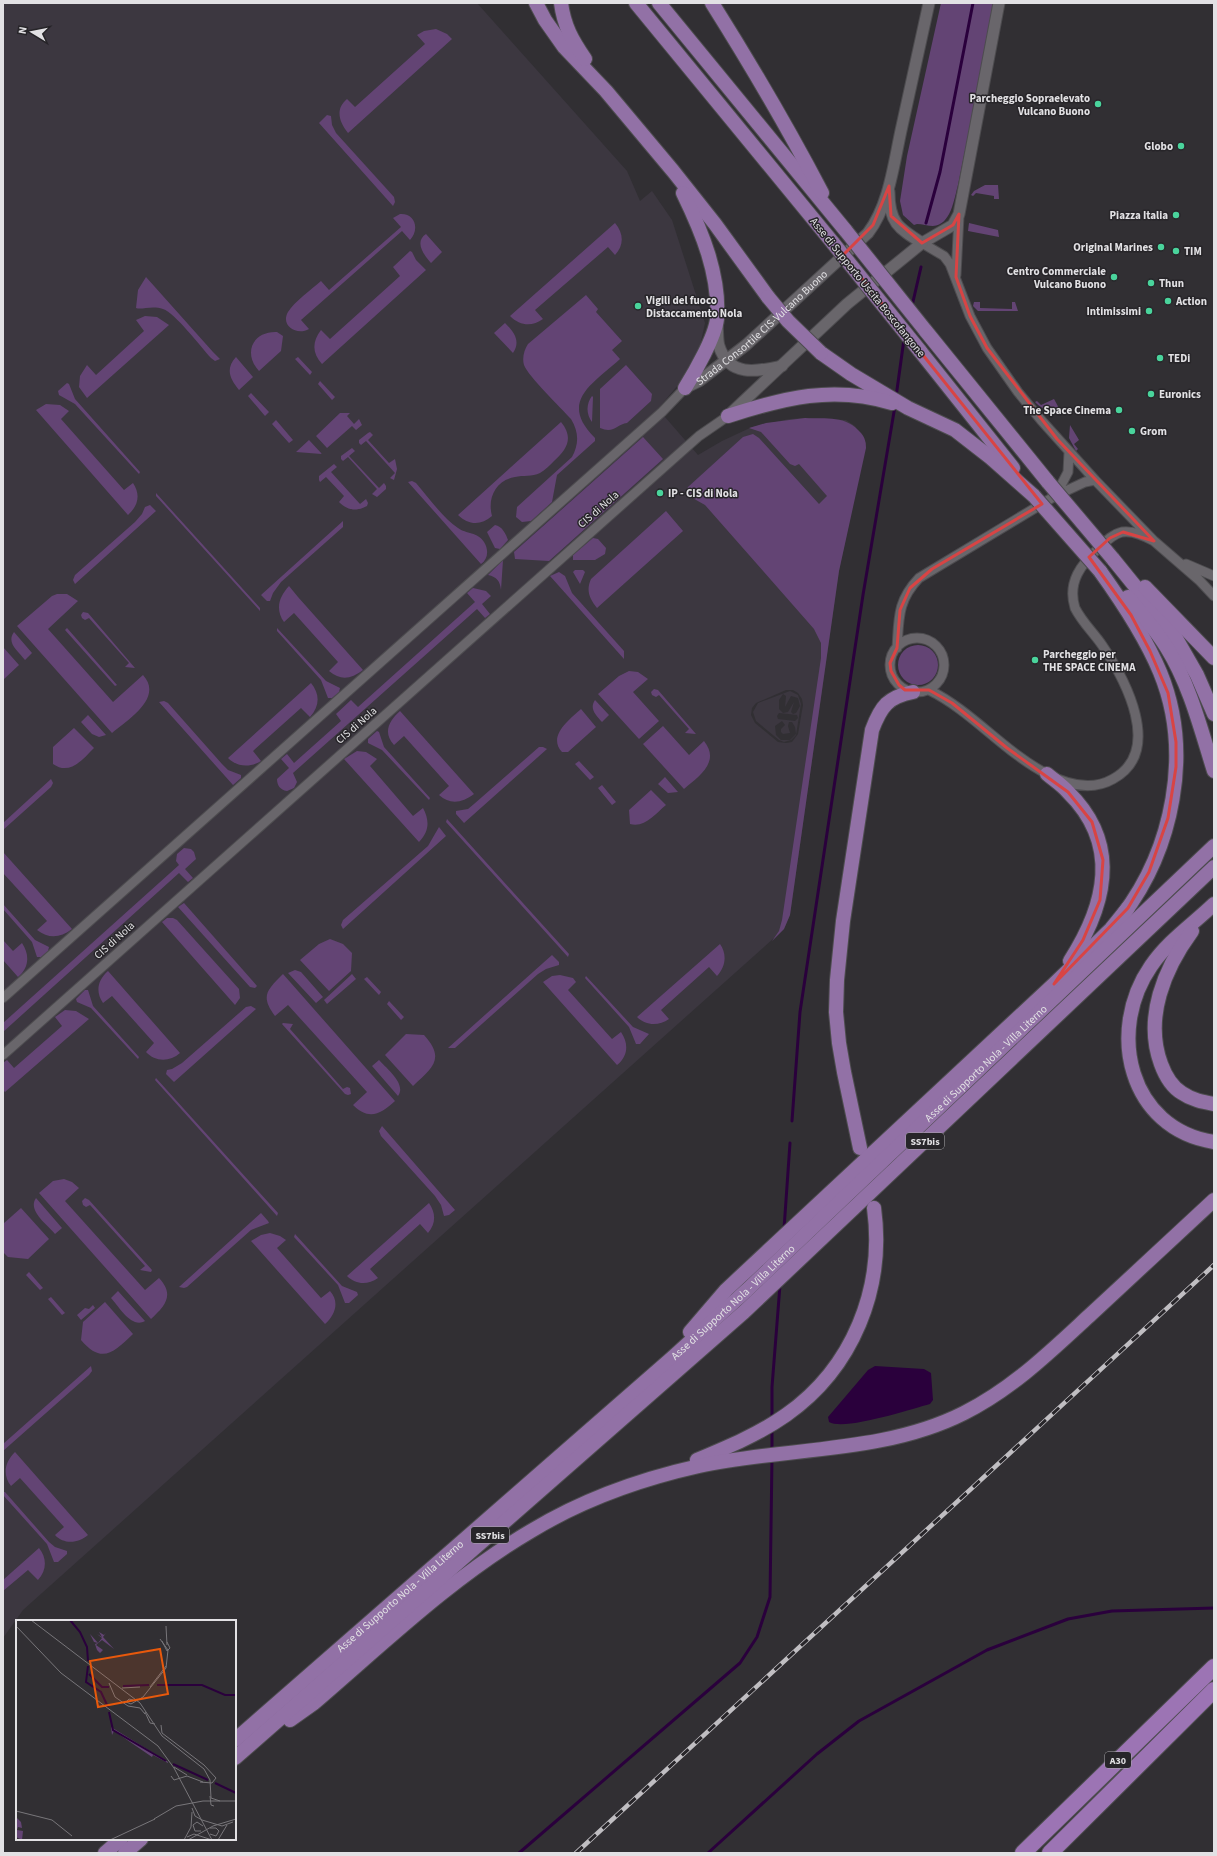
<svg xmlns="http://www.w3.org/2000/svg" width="1217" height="1856" font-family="'Source Sans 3',sans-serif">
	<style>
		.built { fill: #3c3740; fill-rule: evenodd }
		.green { fill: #634474 }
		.water { fill: #2a003c }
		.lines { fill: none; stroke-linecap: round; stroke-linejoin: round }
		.stream { stroke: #2a003c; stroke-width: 3 }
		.minor-casing { stroke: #4d4c4f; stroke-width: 11 }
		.tertiary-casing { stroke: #4d4c4f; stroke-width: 13 }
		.trunk-casing { stroke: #4d4c4f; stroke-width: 16 }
		.motorway-casing { stroke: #4d4c4f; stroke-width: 18 }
		.minor { stroke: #69666b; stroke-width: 9 }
		.tertiary { stroke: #69666b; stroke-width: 11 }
		.trunk { stroke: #9271a6; stroke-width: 14 }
		.motorway { stroke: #9c74b4; stroke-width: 16 }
		.rail-casing { stroke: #c0bec2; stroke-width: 4.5 }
		.rail { stroke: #272529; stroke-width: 3; stroke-dasharray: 9; stroke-linecap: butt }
		.trunk-bridge-casing { stroke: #4d4c4f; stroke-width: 16; stroke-linecap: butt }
		.trunk-bridge { stroke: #9271a6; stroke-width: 14 }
		.marked { fill: none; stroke: #d84444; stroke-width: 3; stroke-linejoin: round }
		.poi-dot { fill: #4ad49c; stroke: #272529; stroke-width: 1.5 }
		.labels { text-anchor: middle; stroke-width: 3; stroke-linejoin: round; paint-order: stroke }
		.shield { fill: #272529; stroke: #aaa9ac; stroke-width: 1 }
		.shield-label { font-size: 10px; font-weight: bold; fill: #e2e1e4 }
		.poi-label { font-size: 11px; font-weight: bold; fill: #e2e1e4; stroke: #272529; text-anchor: start }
		.street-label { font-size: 11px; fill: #e2e1e4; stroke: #272529 }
		.inset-river { fill: none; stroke: #2a003c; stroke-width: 2 }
		.inset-road { fill: none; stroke: #78767a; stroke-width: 1 }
		.view { fill: #e8590c; fill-opacity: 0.15; stroke: #e8590c; stroke-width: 2 }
		.inset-edge { fill: none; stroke: #e2e1e4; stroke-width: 2 }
	</style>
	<rect width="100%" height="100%" fill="#312f33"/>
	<path class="built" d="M3,3H477L627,171L640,201L652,191L672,220L705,323L700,346L694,362L683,379L658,409L698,455L722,441L752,427L789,419L805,418L846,420L855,426L866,443L839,571L790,915L784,929L23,1610L3,1638ZM786,690H793L798,693L802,699L803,705L798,734L792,742L786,743L778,742L755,723L751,715L752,708L756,703Z
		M790,691L798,695L801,704L796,735L791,740L784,742L779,740L756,721L753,712L758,703ZM783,694L786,696L785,707L791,696L798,698L800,706L796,713L793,714L791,712L794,702L788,712L783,713L779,709V700ZM779,713L797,715L798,718L795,721L778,719L777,716ZM782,721L785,725L781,729V732L783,734L790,733L788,726L789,722H792L795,727L796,734L790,740H781L776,735L775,726Z"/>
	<path class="green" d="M941,3H995L958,185C954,199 951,225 933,226C928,226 922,224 917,224L914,225L903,215L900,201L907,156Z
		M436,29L447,34L452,39L348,133C339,122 335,109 347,99L355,107L425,44L417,35L424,31Z
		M327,115L331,116L332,125L336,133L394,197L395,202L393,206L319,123Z
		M985,185H998L999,199H994V196L976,193L973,196L971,195L974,191Z
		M400,214C415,213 420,229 410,240L402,231L301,320L309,329C297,336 280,326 288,312C294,302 312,289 321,281L329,290L401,227L393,218Z
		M615,223C624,234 624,245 615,255L608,247L535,310L543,319C532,327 520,326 510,316Z
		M969,223L998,230L999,237L968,231Z
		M426,234L442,252L431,263C424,255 414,242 426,234Z
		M410,251L412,252L416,260L426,270L322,364C312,353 312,342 321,330L330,339L400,276L393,267Z
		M146,277L213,352L220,359L215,361L211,358C201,347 175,313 163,309C152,305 142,310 136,308L138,290Z
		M586,295L598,309L596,312L622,341L612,350L620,359C593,384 558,401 595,438V441L557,475L552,502L531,521L522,522L516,517L517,507L572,457C579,444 579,432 571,419C561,408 528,376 524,365C522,358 524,350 528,344Z
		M974,302H980V308L1012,309V302H1015L1018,311H978L973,306Z
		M145,316L157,317L169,325L87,398L79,387L80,376L87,365L96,375L144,331L136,320Z
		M505,323C514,332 521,341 513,353L494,333Z
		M277,332L283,336L281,351L259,371C243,354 252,331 277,332Z
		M236,357L253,377L239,390C230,379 225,369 236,357Z
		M298,357L312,372L310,375L295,359Z
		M626,365L652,394L651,401L627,423C617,424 614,434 600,428V389Z
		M320,381L335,397L332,400L318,384Z
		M67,383L69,384L75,399L140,472L139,474L75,404L59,395L58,391Z
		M251,393L269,412L265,416L248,396Z
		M592,396L593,397L592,422C586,414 586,404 592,396Z
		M1054,399L1060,410C1050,414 1042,409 1035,402L1037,401L1041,405Z
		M46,404L60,405L69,411L61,419L124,490L133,483C141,495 138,506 128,515L36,410Z
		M340,413H350L347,416L354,424L359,419L362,425L356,430L352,426L327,448L316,436Z
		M805,418C827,419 846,415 861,433C865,438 866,442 866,448L839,571L790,915L784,929L772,941L779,931L782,920L821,658V643L814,629L705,505L689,496L686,492L688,487L743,437L753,434L759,438L819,504L827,496L799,464L795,466L790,464L761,432L749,428L766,423Z
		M276,420L293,440L289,443L272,424Z
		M561,422C574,438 567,449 554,461C550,465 545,470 540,473C532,477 523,475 515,477C496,480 487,498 492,516C481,526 468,525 458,515Z
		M1070,425L1079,440L1074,444L1078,449L1076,451L1069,438Z
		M368,433L370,432L373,435L368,440L389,463L395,459L397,469L394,480L390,478L395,473L366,441L361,445L359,443V440Z
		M643,437L663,459L549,561L515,559L514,552Z
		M309,440L322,454L296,452Z
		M352,448L355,451L349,456L379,488L384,483L386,486V489L377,497L372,494L377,489L348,457L343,461L341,459V456Z
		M334,464L337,467L331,472L360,504L366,499L368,503L367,506C356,512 347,510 339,502L344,496L326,477L320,482L319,480V476Z
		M412,481L416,483C428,497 443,518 458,528C466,534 478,532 484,542C489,550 488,559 481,564L408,482Z
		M156,493L260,608V611L156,496Z
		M150,505L156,511L75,584L73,580L75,575L135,522L142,514L145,507Z
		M666,511L683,531L597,608C589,598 586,590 591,579Z
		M343,521V527L281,582L273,593L270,601H267L261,595Z
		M495,525C502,526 506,534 508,540L500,549L495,548L487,532Z
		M593,538L598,539L606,548L605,554L595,560H573V555Z
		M503,560L501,590C500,581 497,577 488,575Z
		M575,570H583L585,572L580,584L573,572Z
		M559,572L565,576L572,593L624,651V659L550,576Z
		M289,586L298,597L363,670C351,679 341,681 329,671L338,662L294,613L284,622C275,609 279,597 289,586Z
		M473,588L486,591L491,596L482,604L490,614L485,618L477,609L293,773L297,782L294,788L287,791C280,790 277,785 277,779L289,768L281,759L287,754L294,763L341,721L336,714L351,700L358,707L475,602L467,593Z
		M57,594H67L78,601L48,629L113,702L143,675C164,698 127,720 112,733L17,626L52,596Z
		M83,612L88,613L135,668L125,667L129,663L89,618L85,620L82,618L81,615Z
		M67,628L117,685L115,686L65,630Z
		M277,628L326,681L340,688L339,692L332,698H328L321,680L277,631Z
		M14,632L32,653L25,660C18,651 6,643 14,632Z
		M898 665a20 20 0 1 1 40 0a20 20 0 1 1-40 0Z
		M3,647L19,665L3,680Z
		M629,671L638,672L648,679L633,692L659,721L639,739L598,694L619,676Z
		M311,683C320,694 320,706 310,717L301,708L253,751L261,761C250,768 237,767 228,758Z
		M654,689L658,690L696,734L685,733L689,729L659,695L656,697L652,695L651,692Z
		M595,700L609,715L602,722C596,715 589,709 595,700Z
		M164,701L168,703L222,764L228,770L241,775V778L233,785L159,702Z
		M581,709L596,727L568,752H562C547,736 570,719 581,709Z
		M400,711L474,794C462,803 450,805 439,795L449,786L404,736L394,745C382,732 390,720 400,711Z
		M88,715L106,735L99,737L92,734L81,722Z
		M663,726L689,755L704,741C721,762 698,777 684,789L643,744Z
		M74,728L94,748C83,759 70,776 53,764V747Z
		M377,731L379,732L384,747L430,798L429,800L382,750L368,743V739Z
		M539,747H543L547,749L464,823L456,814V811L468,809L474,804Z
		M357,751L366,752L377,759L370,766L413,816L423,808C430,821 429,832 419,842L344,759Z
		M579,761L594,777L590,780L575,764Z
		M665,777L678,792L668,793L658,784Z
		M51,779L53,783L51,787L3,830V823Z
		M602,785L616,802L612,805L598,788Z
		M651,790L666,805C655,814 645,828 630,824L629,810Z
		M447,819L569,954L568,957L446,822Z
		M439,827L446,836L343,929L341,925L343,920L428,846Z
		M184,848L191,849L194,852L196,859L185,869L193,878L188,882L179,873L3,1032V1023L179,865L176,861L177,854Z
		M3,852L72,929C60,938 49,939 37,930L47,921L3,873Z
		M184,903L257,986L255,988L250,987L178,907Z
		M3,904L35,940L49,947L48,951L41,957H37L32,942L3,909Z
		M167,918H173L177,920L239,989L240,998L235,1005L162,922Z
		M330,939L343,944L352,953L351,971L329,991L300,960L319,944Z
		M3,940L13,951L22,943C30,955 29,968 18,977L3,960Z
		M720,944C727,954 726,966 717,976L709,967L661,1010L669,1019C659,1026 646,1026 637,1017Z
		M552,955L559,962V965L546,969L538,974L455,1048H448Z
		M295,970L301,972L323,997L316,1003L288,973Z
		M108,971L180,1053C170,1062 155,1062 146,1052L154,1043L112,996L103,1003C95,991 98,980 108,971Z
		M283,974L395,1101C381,1114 369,1121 353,1105L367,1092L288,1005L275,1016C260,996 267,990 283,974Z
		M352,974L356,979L327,1004L324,1000Z
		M560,975L573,978L576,982L568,990L612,1039L621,1032C629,1044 628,1056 617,1065L543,982L552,976Z
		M586,976L633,1027L649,1034L640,1044H636L629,1027L585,978Z
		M367,977L381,992L379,995L364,979Z
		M85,990H88L93,1006L139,1057L138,1059L91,1008L77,1002L76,999Z
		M389,1001L404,1017L401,1020L387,1004Z
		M251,1006L256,1009L174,1082L166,1074L167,1070L172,1069L182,1063L246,1007Z
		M65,1010L76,1011L89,1019L5,1092L3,1090V1063L7,1060L14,1068L62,1026L55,1017Z
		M283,1023L293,1024L290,1029L343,1089L347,1087L350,1088L351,1094L348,1095L345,1094L282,1024Z
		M406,1034L424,1035C446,1059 432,1068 413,1086L385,1055Z
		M379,1060C386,1068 407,1084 398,1096L372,1066Z
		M156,1078L278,1213L277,1216L155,1080Z
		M382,1126L455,1210L449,1215L444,1216L441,1205L435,1196L381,1136L379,1131Z
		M64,1179L72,1182L79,1188L65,1201L145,1290L159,1278C175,1295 165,1306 151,1319L39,1193L53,1181Z
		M36,1198L62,1228L55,1234C48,1225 27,1211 36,1198Z
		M85,1198L89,1200L152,1270L151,1272L140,1270L145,1266L90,1205L86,1207L83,1205L82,1201Z
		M429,1203C436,1213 436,1224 428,1233L420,1224L370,1269L378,1278C368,1285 356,1285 347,1276Z
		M21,1208L49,1239L28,1259L8,1257L3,1252V1224Z
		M261,1213L268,1221L269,1223L251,1230L187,1287L184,1288L179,1287Z
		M270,1233L280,1236L286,1240L277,1248L321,1298L330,1291C340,1302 335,1315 325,1324L251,1241L261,1235Z
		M295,1234L342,1286L357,1292L358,1295L349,1303H345L338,1285L294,1237Z
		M29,1272L43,1288L40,1290L26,1275Z
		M118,1291L145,1321C132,1329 119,1307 111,1298Z
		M51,1297L65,1313L62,1315L48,1299Z
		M105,1302L133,1334C114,1352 102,1365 81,1340L83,1322Z
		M93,1305L95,1308L81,1320L77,1315L85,1308L89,1309Z
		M91,1366L92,1371L89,1375L3,1451V1444Z
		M15,1452L88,1535C79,1543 64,1545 55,1535L64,1527L20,1478L11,1486C2,1474 5,1462 15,1452Z
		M3,1492H5L49,1542L55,1547L67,1551V1554L58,1562H54L47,1544L3,1495Z
		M39,1548C47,1558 47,1570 38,1580L28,1570L3,1591V1580Z"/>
	<path class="water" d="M875,1366L924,1369L931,1373L933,1400L930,1404C911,1409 845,1431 829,1422L828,1417L868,1370Z"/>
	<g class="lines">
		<path class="stream" d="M926,223L940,172L973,3
			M912,306L921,267
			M896,397L904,339
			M792,1121L800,1012L863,595L895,406
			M784,1229L790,1143
			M772,1419V1387L780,1285
			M772,1451V1428
			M519,1853L740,1663L757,1637L770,1597L772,1458
			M708,1853L817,1754L859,1721L987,1650L1068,1619L1112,1611L1214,1608"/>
		<g class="minor-casing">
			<path id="minor" d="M922,243L944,256L950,264L970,316L987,348L1018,392L1041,420L1095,480L1154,541L1199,580L1214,596
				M956,275L959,216
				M1056,495L1068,472L1069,452
				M1186,564L1214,576
				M890 665a27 27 0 1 1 54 0a27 27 0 1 1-54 0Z
				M897,648C899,619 897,601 919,578L1055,496L1085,482L1095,480
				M929,690C972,711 1004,752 1047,774C1068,785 1092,791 1113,779C1164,751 1125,679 1102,645C1093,632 1082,622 1075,608C1067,582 1081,564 1100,547C1106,541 1113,534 1122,532C1133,530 1145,536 1154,541
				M3,998L662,412L685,388
				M3,1055L699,436L728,416"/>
		</g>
		<g class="tertiary-casing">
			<g id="tertiary">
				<path d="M889,192C889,222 898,228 922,243L953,225L959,214L999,3"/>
				<path d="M717,324C718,331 717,339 719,346C729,377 756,372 782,366"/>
				<path id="s1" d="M685,388L699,381L746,345L868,233C890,204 894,161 902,126C911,85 920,44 929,3"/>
				<path d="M730,414L847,304L922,243"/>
			</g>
		</g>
		<g class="trunk-casing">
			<g id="trunk">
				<path d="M536,3L545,20L564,47L606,91L673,171L715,224L768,297"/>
				<path d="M561,3C564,26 572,40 585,59"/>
				<path d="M636,3L833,243"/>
				<path d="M659,3L846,231"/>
				<path d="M712,3C751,65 788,128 822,193"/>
				<path d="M683,193C702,232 720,275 717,319C715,337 695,372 685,388"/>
				<path d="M925,330L1048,482"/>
				<path d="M920,351L1013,468"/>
				<path d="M821,353L851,374L908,408L955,430L991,458L1034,496"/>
				<path d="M728,416C784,398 833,385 892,403"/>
				<path d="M1113,559L1173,633L1197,675L1214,714"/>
				<path d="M1100,571C1123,603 1145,636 1160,672C1193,752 1173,849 1122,916"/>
				<path d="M1145,587L1214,658"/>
				<path d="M1128,597C1142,614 1156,630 1167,648C1190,685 1201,730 1214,771"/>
				<path d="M1047,774C1054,780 1062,785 1068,792C1121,844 1106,905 1070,961"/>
				<path d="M1214,904C1192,925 1168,941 1151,966C1106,1031 1129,1129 1214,1142"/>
				<path d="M1192,931C1164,969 1144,1018 1161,1064C1165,1075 1172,1087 1182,1093C1192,1100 1203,1102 1214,1104"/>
				<path d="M860,1148L844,1072L839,1043L836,1012L837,980L843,921L872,730C881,706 888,697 913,692"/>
				<path d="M690,1332L726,1290L1054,984L1111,929L1128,908"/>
				<path d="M697,1460C728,1447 759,1434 786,1415C853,1368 885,1288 874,1208"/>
				<path d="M290,1720L314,1703C384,1643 451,1578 531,1531C582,1500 641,1479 699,1466C786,1447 883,1454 964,1413C1012,1389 1050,1352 1089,1316C1131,1277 1172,1239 1214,1200"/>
				<path id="s2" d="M235,1740L672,1358L747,1290L1214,846"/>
				<path d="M235,1758L744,1312L1214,867"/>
				<path d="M105,1853L121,1839"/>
				<path d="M125,1853L141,1839"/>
			</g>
		</g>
		<g class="motorway-casing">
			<path id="motorway" d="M1023,1853L1214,1667
				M1050,1853L1214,1690"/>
		</g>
		<use href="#minor" class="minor"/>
		<use href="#tertiary" class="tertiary"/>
		<use href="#trunk" class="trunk"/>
		<use href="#motorway" class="motorway"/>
		<g class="rail-casing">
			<path id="rail" d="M576,1853L1214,1265"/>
		</g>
		<use href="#rail" class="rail"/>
		<g class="trunk-bridge-casing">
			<path id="trunk-bridge" d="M846,231L925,330
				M833,243L920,351
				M768,297L788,321L821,353
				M1048,482L1113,559
				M1034,496L1100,571"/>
		</g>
		<use href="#trunk-bridge" class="trunk-bridge"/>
	</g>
	<path class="marked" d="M889,186L891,216L922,243L953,225L959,214L956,277L970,316L987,348L1057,439L1154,541L1123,532L1110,538L1089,557L1131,615L1150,651L1168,693L1176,742V767L1168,818L1149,872L1128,908L1054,984L1083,940L1100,900L1103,860L1092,822L1068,792L1007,748L952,703L929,690H905L899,685L891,671L890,663L897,648L900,610L910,588L932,569L1042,504L843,255L873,225Z"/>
	<g class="poi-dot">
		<circle cx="1098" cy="104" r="4"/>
		<circle cx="1181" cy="146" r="4"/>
		<circle cx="1176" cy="215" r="4"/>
		<circle cx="1161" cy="247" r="4"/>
		<circle cx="1176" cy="251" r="4"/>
		<circle cx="1114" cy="277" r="4"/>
		<circle cx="1151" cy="283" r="4"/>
		<circle cx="1168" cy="301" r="4"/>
		<circle cx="638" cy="306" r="4"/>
		<circle cx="1149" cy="311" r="4"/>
		<circle cx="1160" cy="358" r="4"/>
		<circle cx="1151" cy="394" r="4"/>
		<circle cx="1119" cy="410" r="4"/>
		<circle cx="1132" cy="431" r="4"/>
		<circle cx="660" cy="493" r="4"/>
		<circle cx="1035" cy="660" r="4"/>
	</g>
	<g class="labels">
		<g class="shield">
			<rect x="906" y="1133" width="38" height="16" rx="3"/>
			<rect x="471" y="1527" width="38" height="16" rx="3"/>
			<rect x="1105" y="1752" width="26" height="16" rx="3"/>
		</g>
		<g class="shield-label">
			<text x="925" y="1145">SS7bis</text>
			<text x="490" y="1539">SS7bis</text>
			<text x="1118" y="1764">A30</text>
		</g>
		<g class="poi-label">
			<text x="1090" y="102" text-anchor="end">Parcheggio Sopraelevato<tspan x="1090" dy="13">Vulcano Buono</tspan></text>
			<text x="1173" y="150" text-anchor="end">Globo</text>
			<text x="1168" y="219" text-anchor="end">Piazza Italia</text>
			<text x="1153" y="251" text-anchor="end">Original Marines</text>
			<text x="1184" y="255">TIM</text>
			<text x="1106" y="275" text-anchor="end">Centro Commerciale<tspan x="1106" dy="13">Vulcano Buono</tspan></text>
			<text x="1159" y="287">Thun</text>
			<text x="646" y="304">Vigili del fuoco<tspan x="646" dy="13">Distaccamento Nola</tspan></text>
			<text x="1176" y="305">Action</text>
			<text x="1141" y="315" text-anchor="end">Intimissimi</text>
			<text x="1168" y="362">TEDi</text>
			<text x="1159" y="398">Euronics</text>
			<text x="1111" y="414" text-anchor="end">The Space Cinema</text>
			<text x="1140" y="435">Grom</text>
			<text x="668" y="497">IP - CIS di Nola</text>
			<text x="1043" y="658">Parcheggio per<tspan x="1043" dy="13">THE SPACE CINEMA</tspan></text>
		</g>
		<g class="street-label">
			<text transform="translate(868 287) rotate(51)" y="4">Asse di Supporto Uscita Boscofangone</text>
			<text dy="4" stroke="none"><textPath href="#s1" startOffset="98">Strada Consortile CIS-Vulcano Buono</textPath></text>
			<text transform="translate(598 509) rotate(-41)" y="4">CIS di Nola</text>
			<text transform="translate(356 725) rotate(-41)" y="4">CIS di Nola</text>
			<text transform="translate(114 940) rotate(-42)" y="4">CIS di Nola</text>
			<text dy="4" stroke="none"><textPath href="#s2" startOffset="1011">Asse di Supporto Nola - Villa Literno</textPath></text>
			<text dy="4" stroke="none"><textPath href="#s2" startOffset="663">Asse di Supporto Nola - Villa Literno</textPath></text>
			<text dy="4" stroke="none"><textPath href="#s2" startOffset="219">Asse di Supporto Nola - Villa Literno</textPath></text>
		</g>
	</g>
	<g transform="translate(16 1620)">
		<rect width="220" height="220" fill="#312f33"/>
		<path d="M83,12L88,15L90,13L87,17L98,29L86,20L80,25L87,30L84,33L81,30L79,24L82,23L78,22L74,14L82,23L86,18L81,14L86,17ZM95,107L152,142V143L137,135L136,137L101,113L98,111L96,115ZM0,197L5,202L6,208L2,207L1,210L7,211L6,220L0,217Z" fill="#634474"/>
		<path class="inset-river" d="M54,0L64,12L71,27L72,41M72,46L70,62L85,72L92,87M73,54L86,67H93M141,65H186L209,75H220M107,66L133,65M93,92L97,110L150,141M157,144L192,160M199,163L220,173"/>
		<path class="inset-road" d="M15,0L124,83L146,116L188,149L194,160L195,178L204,181M0,6L45,53L142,126L158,148L196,220M150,6L151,25M146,21L151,31L154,28L151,22M93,63L99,77L112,86L124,88L129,94M134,67L150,46M106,68L124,67M117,80L113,79L110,82L115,84L127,77L150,48L152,30L144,19M129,92L134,103L139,104M145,105L146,113L188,145L200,158L196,163L184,162M158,147L171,155M155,156L158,160L171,156L187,162M194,176L195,185L198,186M176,188L179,196L186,200L206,206L217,202M0,191L36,200L56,216M138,199L160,186L187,181H220M185,211H179L177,205L181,202L187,206M194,214L200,216L203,211L200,208H194M171,217L178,214L196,220M94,220L139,199M168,220L175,207L176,192M172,220L197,206L220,199M202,220L211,205"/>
		<path class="view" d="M144,29L152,74L82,87L74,41Z"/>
		<rect width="220" height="220" class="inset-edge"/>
	</g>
	<rect width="1217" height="1856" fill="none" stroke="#e2e1e4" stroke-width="8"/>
	<g transform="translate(32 32) rotate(280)" stroke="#272529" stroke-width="3" paint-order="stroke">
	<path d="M0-3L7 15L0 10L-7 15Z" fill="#e2e1e4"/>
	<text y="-6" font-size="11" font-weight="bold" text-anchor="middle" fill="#e2e1e4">N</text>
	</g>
</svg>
